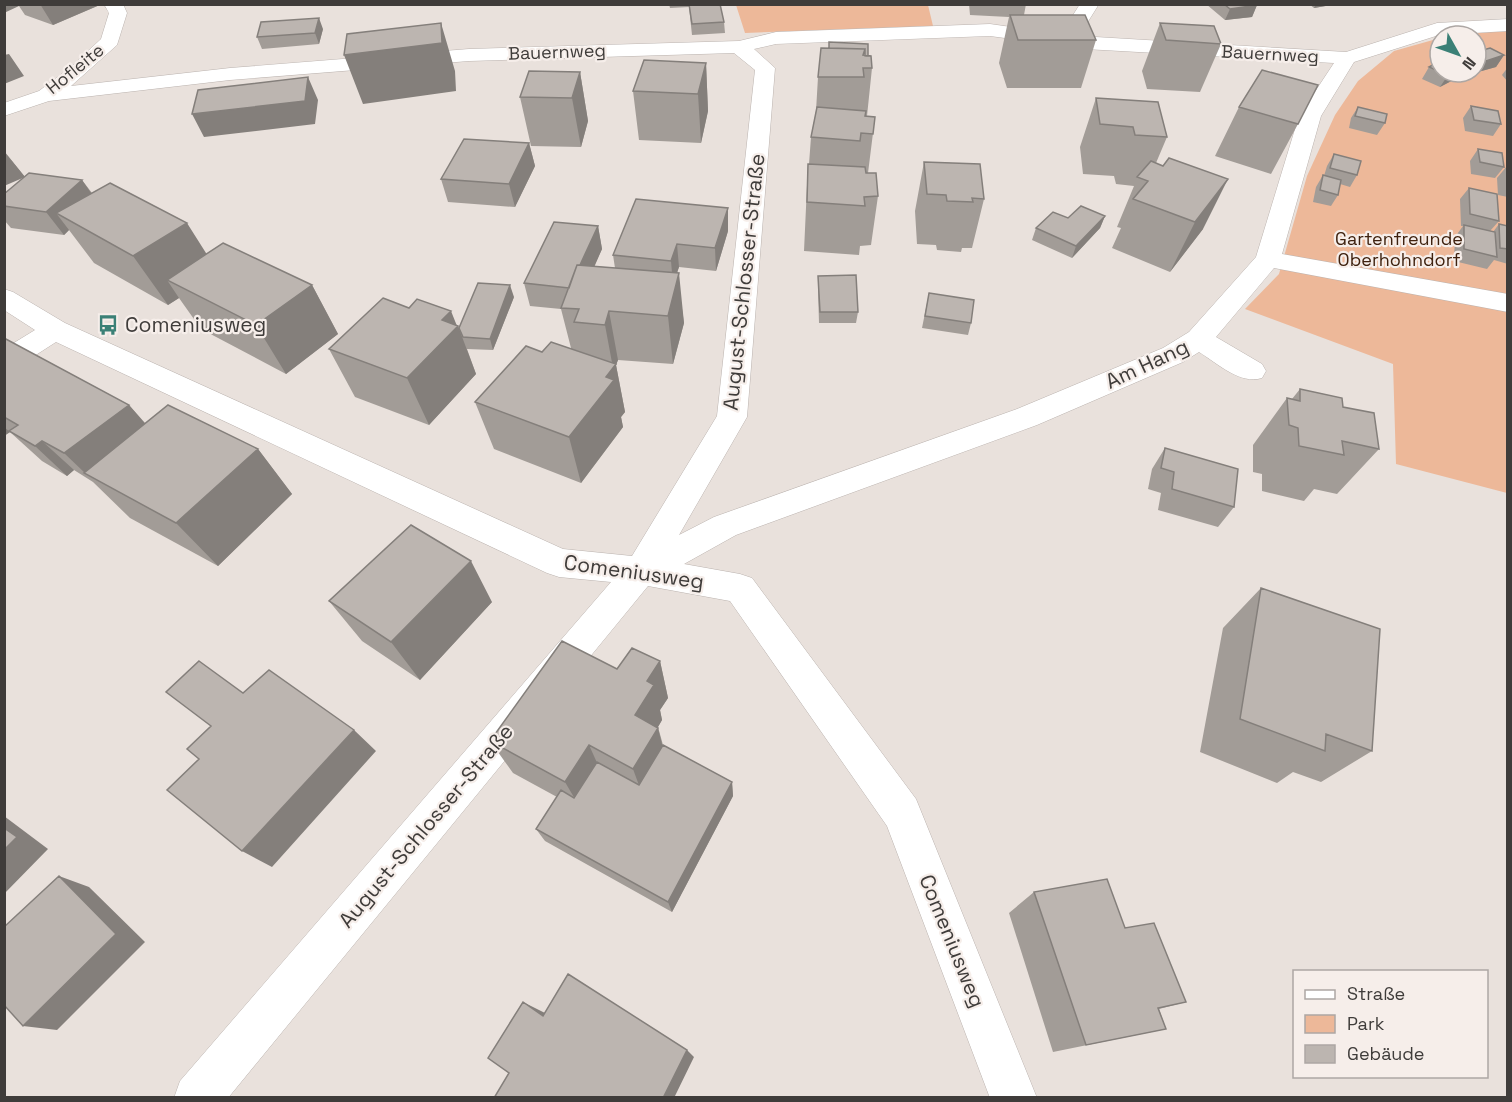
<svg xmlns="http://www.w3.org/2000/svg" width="1512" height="1102" font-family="'Space Grotesk',sans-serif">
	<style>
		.green { fill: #edb899 }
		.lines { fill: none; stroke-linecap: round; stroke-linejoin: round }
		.minor-casing { stroke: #bbb3af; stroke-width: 1 }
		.minor { fill: #fff; fill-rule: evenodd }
		.wall { fill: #a29c97 }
		.shaded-wall { fill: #847f7b }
		.building { fill: #bcb5b0; stroke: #847f7b; stroke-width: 1.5 }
		.labels { text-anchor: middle; stroke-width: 4.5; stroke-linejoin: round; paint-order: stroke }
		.far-street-label { font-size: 18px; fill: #3f3c3a; stroke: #f6eeea }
		.far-park-label { font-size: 18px; fill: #3f220f; stroke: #f6eeea }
		.street-label { font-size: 21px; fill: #3f3c3a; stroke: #f6eeea }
		.poi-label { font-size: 21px; fill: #3f3c3a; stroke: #f6eeea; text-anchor: start }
	</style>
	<rect width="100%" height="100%" fill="#e9e1dc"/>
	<path class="green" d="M736,5H928L933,26L745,33Z
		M1507,30V493L1396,464L1393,364L1245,309L1279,274L1307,176L1335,115L1358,81L1394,51L1440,38V72H1476V36H1448Z"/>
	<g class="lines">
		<g class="minor-casing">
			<path id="minor" d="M104,4H123L127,13L117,45L71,86L230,68L469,49L739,41L776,32L990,24L1061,34L1080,4H1099L1079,36L1346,52L1437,23L1508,19V31L1439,35L1354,62L1321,116L1282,254L1508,294V312L1274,268L1216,337L1262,364L1266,371L1262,378C1240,385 1217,363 1199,352L1183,362L1037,425L736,535L684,564L740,574L752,578L916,799L1037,1098H990L887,826L730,601L648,586L228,1098H174L180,1081L611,582L559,577L547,573L56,342L14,369L4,372V349L35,330L4,310V289L13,292L65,323L563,549L632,556L717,416L755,70L734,53L469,61L230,80L49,101L4,116V103L39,91L71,67L101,39L109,13ZM990,36L1085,49L1334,63L1299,116L1256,257L1189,332L1163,348L1017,409L714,517L679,535L747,417L775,68L754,49L776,44Z"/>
		</g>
		<use href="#minor" class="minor"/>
	</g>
	<path class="wall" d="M4,4H102L53,25L25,15L19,6Z
		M669,4H720L724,22L725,33L692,35L689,7L670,8Z
		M969,4H1026L1024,15L1096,40L1081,88H1007L999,63L1009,17L970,15Z
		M1206,4H1256L1257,5L1252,17L1225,20Z
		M1309,4H1337L1314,8Z
		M1160,23L1221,44L1200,92L1147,89L1142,71Z
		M323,29L319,44L262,49L257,37Z
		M1476,52L1504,55L1496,67L1478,72L1476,71Z
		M868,56L872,68L867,116L875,117L868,173L878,196L871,245L860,246L859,255L804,251L808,164H809L811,137L816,111L818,77Z
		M706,63L708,111L701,143L639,140L633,91Z
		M1429,67L1457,78L1440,87L1422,79Z
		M1508,67V82L1502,75Z
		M580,72L588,121L581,147L531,146L520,97Z
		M1096,98L1167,137L1156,163L1203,229L1170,272L1112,248L1121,228L1117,227L1134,186L1116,184L1114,176L1083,174L1080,147Z
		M1471,106L1501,124L1493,136L1465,131L1463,118Z
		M1239,107L1298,124L1271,174L1215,156Z
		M1358,107L1385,123L1377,135L1349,128L1351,118Z
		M529,143L535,166L515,207L448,202L441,179Z
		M1478,149L1504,167L1495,178L1471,174L1470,161Z
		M4,151L25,177L82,180L92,193L207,254L312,285L338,334L286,374L201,329L179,298L168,305L94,263L69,230L64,235L11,228L4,220V194L24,178Z
		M1334,154L1357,175L1350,187L1340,184L1338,195L1331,206L1313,202L1316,187L1323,175L1324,176L1327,166Z
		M924,162L984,199L972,248H962L961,252L937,250L936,245L917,244L915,211Z
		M1507,166H1508V197L1498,195L1497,178Z
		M1469,188L1499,221L1490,231L1493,232L1499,224L1508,226V264L1494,260L1487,269L1454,261L1455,237L1463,226H1461L1460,199Z
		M1105,216L1100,228L1072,258L1032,240L1036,228L1068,218Z
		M598,226L602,249L594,266L615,268L613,255L728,231L716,271L679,267L677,273L684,323L673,364L618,360L616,365L625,412L621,417L623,427L581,483L494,449L475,402L542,352L571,348L561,309L530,306L524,283Z
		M818,276L858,312L856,323H819L818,288Z
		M929,293L971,323L968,335L922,328Z
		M514,297L493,350L467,349L476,374L429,425L355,397L329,349L457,325L459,328Z
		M4,338L129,405L145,423L258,449L292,494L218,566L130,518L93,482L74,470L67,476L42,461L10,432L4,436Z
		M1300,389L1343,407L1379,449L1337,494L1314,489L1304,501L1262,491V474L1253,472V445L1287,398L1292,399Z
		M1165,448L1234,507L1218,527L1158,510L1161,493L1148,489L1152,469Z
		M1261,588L1372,751L1321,782L1293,772L1277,783L1200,752L1223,628Z
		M329,601L492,602L420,680L362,641Z
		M660,661L668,698L660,710L662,720L658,727L663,745L732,782L733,796L672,912L545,841L536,829L557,797L513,773L490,741L617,669Z
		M1034,892L1186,1002L1159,1009L1166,1029L1053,1052L1009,913Z"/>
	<path class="shaded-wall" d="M4,4H18L19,6L4,13Z
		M40,4H102L53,25Z
		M1316,4H1337L1314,8Z
		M1257,5L1252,17L1225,20L1230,9Z
		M319,18L323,29L319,44L315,33Z
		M441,23L455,71L456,91L363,104L344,55Z
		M9,54L24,76L4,84V55Z
		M1504,55L1496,67L1478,72L1486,61Z
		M706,63L708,111L701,143L698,94Z
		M580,72L588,121L581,147L572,98Z
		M1454,72H1460L1457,78L1440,87L1448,75Z
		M308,77L318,100L315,124L204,137L192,114Z
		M529,143L535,166L515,207L509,184Z
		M4,151L25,177L4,186Z
		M1228,179L1203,229L1170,272L1195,222Z
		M82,180L98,203L56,213L69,230L64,235L46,212Z
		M728,208V231L716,271L715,248Z
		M1105,216L1100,228L1072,258L1076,246Z
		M187,223L218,272L167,280L179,298L168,305L133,256Z
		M598,226L602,249L576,309L570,288Z
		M677,244L679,267L673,284L671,261Z
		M679,273L684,323L673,364L668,316Z
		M312,285L338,334L286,374L256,325Z
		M510,285L514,297L493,350L490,339Z
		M451,311L457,326H458L476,374L429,425L407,378L442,320Z
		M609,311L618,360L616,365L625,412L621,417L623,427L581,483L569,437L606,377L613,368L605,325Z
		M129,405L155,435L86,474L64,453Z
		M4,427L10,432L4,436Z
		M42,441L74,470L67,476L35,446Z
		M258,449L292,494L218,566L176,523Z
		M471,561L492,602L420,680L391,642Z
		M660,661L668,698L660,710L662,720L645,749L635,715L647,681Z
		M658,728L666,760L644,799L633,769Z
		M354,730L376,751L272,867L242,851Z
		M589,745L603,776L582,811L565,782Z
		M732,782L733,796L672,912L668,902Z
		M4,816L48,849L4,894Z
		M59,876L89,887L145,942L57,1030L23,1026Z
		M523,1002L545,1013L543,1016Z
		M687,1050L694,1057L674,1098H663Z"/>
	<path class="building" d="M689,4H720L724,22L692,24Z
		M1224,4H1256L1257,5L1230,9Z
		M1010,15H1085L1096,40H1018Z
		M319,18L315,33L257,37L261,22Z
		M441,23L442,43L344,55L347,34Z
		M1160,23L1214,26L1221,44L1166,40Z
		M829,42L868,44V56H865V49L829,48Z
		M821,48L865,49L863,55L871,56L872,68H863L864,77H818Z
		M1490,48L1504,55L1486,61L1476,56V52Z
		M644,60L706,63L698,94L633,91Z
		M1440,61V72H1454L1448,75L1429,67Z
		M1262,70L1318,85L1298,124L1239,107Z
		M529,71L580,72L572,98L520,97Z
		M308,77L305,101L192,114L198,90Z
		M1096,98L1158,102L1167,137L1135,135L1133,127L1100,124Z
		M1471,106L1498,111L1501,124L1474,120Z
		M817,107L866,111L865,116L875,117L873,134L861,133L860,141L811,137Z
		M1358,107L1387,114L1385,123L1355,116Z
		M464,139L529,143L509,184L441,179Z
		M1478,149L1502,153L1504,167L1480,162Z
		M1334,154L1361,161L1357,175L1330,168Z
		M1169,158L1228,179L1195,222L1133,199L1148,181L1137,177L1151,161L1163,166Z
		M924,162L980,164L984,199L972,198L973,202L947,201L946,195L927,194Z
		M808,164L865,167L866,173H876L878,196L864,197L865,206L807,202Z
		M29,173L82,180L46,212L4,206V194Z
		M1323,175L1341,180L1338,195L1320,190Z
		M110,183L187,223L133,256L56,213Z
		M1469,188L1497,194L1499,221L1470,214Z
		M636,199L728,208L715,248L677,244L671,261L613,255Z
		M1081,206L1105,216L1076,246L1036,228L1053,212L1068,218Z
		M554,222L598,226L580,265H577L569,288L524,283Z
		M1499,224L1508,226V249L1500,248Z
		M1464,225L1495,232L1497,257L1464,249Z
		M223,243L312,285L256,325L167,280Z
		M577,265L679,273L668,316L609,311L605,325L574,322L579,309L561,308Z
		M856,275L858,312H820L818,276Z
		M478,283L510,285L490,339L463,337L459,328Z
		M929,293L974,300L971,323L925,316Z
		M383,298L409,308L417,299L451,311L442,320L458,326L407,378L329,349Z
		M4,338L129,405L64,453L42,441L35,446L9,431L18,425L4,417Z
		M551,342L616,364L606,377L614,380L569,437L475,402L526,346L542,352Z
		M1300,389L1342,398L1343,407L1374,413L1379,449L1342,441L1344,455L1299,446L1298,428L1289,425L1287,398L1300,401Z
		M168,405L258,449L176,523L84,473Z
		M1165,448L1238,469L1234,507L1172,489L1174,472L1161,468Z
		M411,525L471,561L391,642L329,601Z
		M1261,588L1380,629L1372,751L1326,734L1325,751L1240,719Z
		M562,641L617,669L632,648L660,661L647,681L654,685L635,715L658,728L633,769L589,745L565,782L490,741Z
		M199,661L243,693L269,670L354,730L242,851L167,790L199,759L187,749L211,726L166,692Z
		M663,745L732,782L668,902L536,829L561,790L574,798L597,762L639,785Z
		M4,828L17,837L4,850Z
		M59,876L116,934L23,1026L4,1005V927Z
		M1107,879L1125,928L1154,923L1186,1002L1158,1008L1166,1029L1086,1045L1034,892Z
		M568,974L687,1050L663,1098H494L509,1073L488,1058L523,1002L543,1016Z"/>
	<defs>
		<g id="bus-bare" transform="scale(1.62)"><path d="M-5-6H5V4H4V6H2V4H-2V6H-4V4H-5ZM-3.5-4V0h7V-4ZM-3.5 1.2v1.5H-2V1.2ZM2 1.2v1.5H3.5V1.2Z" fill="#3b8076" stroke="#f6eeea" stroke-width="2.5" paint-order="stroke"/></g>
	</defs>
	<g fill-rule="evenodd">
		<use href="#bus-bare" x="108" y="325"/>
	</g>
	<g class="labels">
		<g class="far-street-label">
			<text transform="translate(557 52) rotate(-2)" y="6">Bauernweg</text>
			<text transform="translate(1270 54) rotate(3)" y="6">Bauernweg</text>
			<text transform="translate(75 69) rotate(-39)" y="6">Hofleite</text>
		</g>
		<g class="far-park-label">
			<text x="1399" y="245">Gartenfreunde<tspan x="1399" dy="21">Oberhohndorf</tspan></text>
		</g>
		<g class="street-label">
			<text transform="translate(744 282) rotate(-84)" y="7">August-Schlosser-Straße</text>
			<text transform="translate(1147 364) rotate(-25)" y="7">Am Hang</text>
			<text transform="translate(634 572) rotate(8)" y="7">Comeniusweg</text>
			<text transform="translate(426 826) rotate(-50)" y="7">August-Schlosser-Straße</text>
			<text transform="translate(952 941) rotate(68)" y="7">Comeniusweg</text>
		</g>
		<g class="poi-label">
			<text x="125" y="332">Comeniusweg</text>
		</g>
	</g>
	<rect width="1512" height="1102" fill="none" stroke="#3f3c3a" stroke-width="12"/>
	<rect x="1293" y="970" width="195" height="108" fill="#f6eeea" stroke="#ada7a4" stroke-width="1.5"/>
	<rect x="1305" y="990" width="30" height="9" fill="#ffffff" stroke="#ada7a4" stroke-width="1.5"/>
	<text x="1347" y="1000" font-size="18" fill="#3f3c3a">Straße</text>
	<rect x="1305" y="1015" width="30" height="18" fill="#edb899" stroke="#ada7a4" stroke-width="1.5"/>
	<text x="1347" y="1030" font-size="18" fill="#3f3c3a">Park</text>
	<rect x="1305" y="1045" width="30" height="18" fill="#bcb5b0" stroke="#ada7a4" stroke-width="1.5"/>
	<text x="1347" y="1060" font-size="18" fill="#3f3c3a">Gebäude</text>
	<g transform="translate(1458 54) rotate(130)"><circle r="28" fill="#f6eeea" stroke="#ada7a4" stroke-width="1.5"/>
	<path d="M0-4.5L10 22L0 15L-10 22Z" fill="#3b8076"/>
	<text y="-9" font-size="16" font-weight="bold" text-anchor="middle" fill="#3f3c3a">N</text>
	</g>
</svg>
